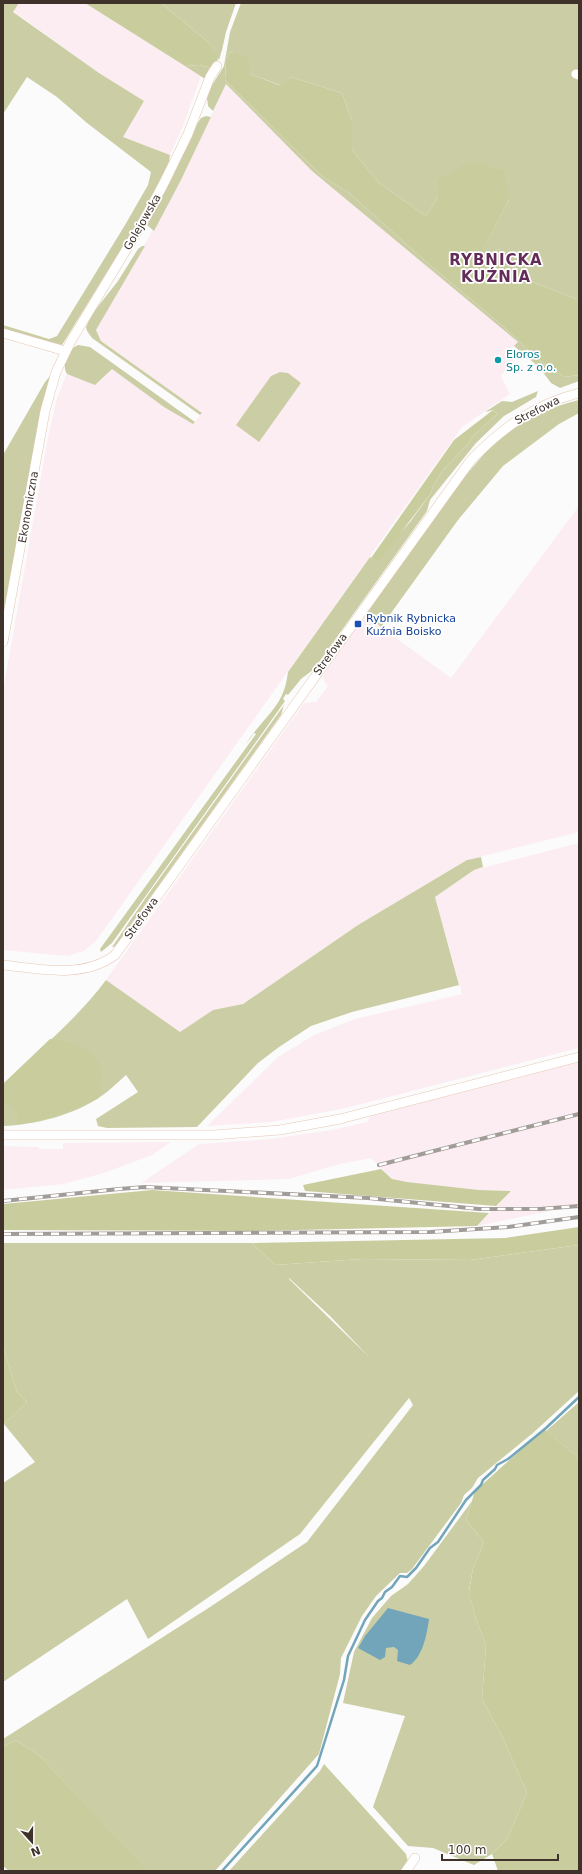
<svg xmlns="http://www.w3.org/2000/svg" width="582" height="1874" font-family="'DejaVu Sans',sans-serif">
	<style>
		.industrial { fill: #fcedf2 }
		.green { fill: #cbcea4; fill-rule: evenodd }
		.forest { fill: #c9cd9e }
		.water { fill: #72a5ba }
		.lines { fill: none; stroke-linecap: round; stroke-linejoin: round }
		.stream { stroke: #72a5ba; stroke-width: 2.5 }
		.minor-casing { stroke: #e6c7b4; stroke-width: 10 }
		.minor { stroke: #fff; stroke-width: 9 }
		.rail-casing { stroke: #a29c98; stroke-width: 4 }
		.rail { stroke: #fff; stroke-width: 2.5; stroke-dasharray: 8; stroke-linecap: butt }
		.culture-dot { fill: #0f9aa8; stroke: #fff; stroke-width: 1.5 }
		.transit-dot { fill: #1a4fb4; stroke: #fff; stroke-width: 1.5 }
		.labels { text-anchor: middle; stroke-width: 3.5; stroke-linejoin: round; paint-order: stroke }
		.street-label { font-size: 11px; fill: #3f322b; stroke: #fff }
		.culture-label { font-size: 11px; fill: #0d838f; stroke: #fff; text-anchor: start }
		.transit-label { font-size: 11px; fill: #164399; stroke: #fff; text-anchor: start }
		.district-label { font-size: 15px; font-weight: bold; letter-spacing: 1px; fill: #642d59; stroke: #fff }
	</style>
	<rect width="100%" height="100%" fill="#fbfbfb"/>
	<path class="industrial" d="M19,3H85L201,76L183,126L170,155L122,137L144,101L99,73L13,11Z
		M226,84L312,171L518,342L508,353L514,363L512,367L506,369L501,376L510,394L462,427L96,941L84,951L68,956L3,950V691L48,437L57,398L74,356L91,351L193,424L202,413L101,341L96,330L181,180Z
		M579,506V832L467,860L358,925L243,1004L213,1010L180,1032L106,980L304,703L316,702L328,686L324,681L323,675L366,612L381,627L451,678Z
		M579,843V1048L346,1108L272,1122L207,1126L278,1057L314,1035L355,1019L462,994L435,897L474,870Z
		M579,1061V1205L477,1226L511,1191L479,1190L397,1181L387,1175L371,1158L340,1164L289,1179L141,1183L199,1144L270,1139L332,1130L367,1122L371,1116Z
		M171,1142L152,1155L104,1173L63,1184L3,1190V1146L39,1147V1149H63V1143Z"/>
	<path class="green" d="M3,3H19L13,12L99,73L144,101L123,137L170,155L169,162L141,217L62,345L3,331V325L49,339L57,336L125,225L148,185L151,172L87,123L57,97L27,77L3,114Z
		M161,3H236L226,32L222,50L219,60L208,42Z
		M241,3H579V300L512,274L499,249L490,257H478L509,200L438,197L426,216L379,183L352,150V121L342,93L291,77L280,85L250,74L234,52L229,53L226,63L225,80L323,177L348,192L431,266L504,327L534,356L564,377L579,375V381L560,388L551,383L540,368L514,346L518,342L312,171L226,84L213,111L208,106L207,98L212,85L224,66L230,32Z
		M199,65L212,68L209,69L205,79L185,66Z
		M206,116L211,117L181,180L154,231L147,225L173,176L197,124L201,118Z
		M142,246H145L96,330L101,341L202,413L200,415L92,338L87,331L86,327L92,314L118,281L138,249Z
		M78,345L90,347L195,422L193,424L164,407L112,369L95,385L67,374C61,365 68,349 78,345Z
		M280,372L288,373L301,383L259,442L236,425L271,376Z
		M50,376L39,422L3,618V455L45,382Z
		M538,391L536,397L504,416L476,443L430,500L427,511L314,669L301,679L288,695L286,694L283,699L285,701L266,728L127,922L112,943L101,952L100,949L256,734L254,733L246,744C257,725 277,711 284,690C286,685 287,678 288,672L370,557L375,561L410,522L431,493L433,486L443,470L468,444L473,436L497,414L493,410L485,412L502,401L512,402Z
		M579,400V413L559,424L503,466L458,520L381,627L366,612C393,573 419,535 448,498C470,470 493,439 525,421C541,412 561,404 579,400Z
		M284,705L281,715L119,941L114,947H112L147,896Z
		M481,857L483,867L474,870L435,897L459,985L352,1012L311,1026L279,1047L258,1063L197,1127L107,1128L98,1126L96,1119L138,1092L126,1075C117,1083 109,1091 100,1097C74,1115 34,1125 3,1126V1084C38,1051 77,1019 106,980L180,1032L213,1010L243,1004L358,925L467,860Z
		M3,1243H252L275,1265L361,1259L470,1260L579,1245V1391L533,1433L478,1478L472,1488L464,1495L461,1503L412,1569L407,1573H400L376,1596L362,1616L341,1658L340,1674L319,1754L215,1871H143L145,1869L39,1755L16,1740L3,1747V1739L210,1607L307,1542L413,1405L409,1398L300,1534L148,1639L127,1599L3,1682V1483L35,1462L4,1424L27,1402L17,1392L3,1347ZM289,1278L330,1316L368,1356L289,1279Z
		M579,1402V1464L577,1456L546,1431Z
		M472,1501L466,1520L484,1542L473,1568L469,1591L476,1619L486,1645L482,1699L502,1736L527,1793L507,1839L492,1854L474,1865L433,1848L408,1846L373,1807L405,1716L343,1703L354,1652L372,1618L391,1596L408,1584L424,1566Z
		M324,1764L406,1854L408,1862L400,1871H229L320,1771Z"/>
	<path class="forest" d="M85,3H161L208,42L218,57L217,64L212,68L199,65L185,66Z
		M234,52L248,58L250,74L279,85L291,77L342,93L352,121V150L379,183L426,216L438,197L437,180L470,161L505,171L509,200L479,256L490,257L499,249L512,274L579,300V375L564,377L534,356L504,327L431,266L348,192L323,177L225,80L226,62L229,53Z
		M493,410L497,414L473,436L468,444L443,470L433,486L431,493L380,560L375,561L371,558L454,440Z
		M50,1039C68,1042 94,1045 100,1066C103,1075 100,1089 99,1098C72,1111 49,1120 19,1124C17,1113 15,1105 3,1101V1084Z
		M381,1169L392,1179L407,1182L479,1190L511,1191L496,1206L305,1191L303,1185Z
		M152,1190L489,1213L477,1226L251,1231L3,1230V1204Z
		M579,1227V1245L470,1260L361,1259L275,1265L252,1243L505,1238Z
		M3,1347L17,1392L27,1402L3,1425Z
		M544,1429L577,1456L579,1464V1871H498L492,1854L507,1839L527,1793L502,1736L482,1699L486,1645L476,1619L469,1592L473,1568L484,1542L466,1520L475,1491Z
		M16,1740L39,1755L146,1869L143,1871H9L3,1866V1747Z"/>
	<path class="water" d="M388,1608L429,1619C427,1634 423,1656 410,1665L397,1661L398,1650L394,1647L386,1648L385,1657L380,1660L358,1648L365,1636Z"/>
	<g class="lines">
		<path class="stream" d="M222,1871L317,1766L344,1680L348,1656L365,1620L378,1601L382,1598L385,1592L392,1587L400,1576L407,1577L416,1568L430,1548L438,1542L466,1500L481,1485L483,1480L495,1469L497,1465L508,1459L546,1428L579,1397"/>
		<g class="minor-casing">
			<path id="minor" d="M576,74L579,75
				M3,333L65,351
				M3,642L45,411L56,372L71,341L140,227L163,185L188,134L210,77L217,66
				M3,965C40,969 83,979 115,955L471,460C502,428 535,404 579,393
				M3,1135H214L280,1130L340,1119L579,1057
				M406,1871L415,1858"/>
		</g>
		<use href="#minor" class="minor"/>
		<g class="rail-casing">
			<path id="rail" d="M379,1165L579,1114
				M3,1201L119,1189L145,1187L368,1198L479,1209H540L579,1206
				M3,1234L430,1232L508,1227L579,1217"/>
		</g>
		<use href="#rail" class="rail"/>
	</g>
	<circle class="culture-dot" cx="498" cy="360" r="4"/>
	<rect class="transit-dot" x="354" y="620" width="8" height="8" rx="2"/>
	<g class="labels">
		<g class="street-label">
			<text transform="translate(142 222) rotate(-60)" y="4">Golejowska</text>
			<text transform="translate(537 410) rotate(-27)" y="4">Strefowa</text>
			<text transform="translate(28 507) rotate(-80)" y="4">Ekonomiczna</text>
			<text transform="translate(330 654) rotate(-54)" y="4">Strefowa</text>
			<text transform="translate(141 918) rotate(-54)" y="4">Strefowa</text>
		</g>
		<g class="culture-label">
			<text x="506" y="358">Eloros<tspan x="506" dy="13">Sp. z o.o.</tspan></text>
		</g>
		<g class="transit-label">
			<text x="366" y="622">Rybnik Rybnicka<tspan x="366" dy="13">Kuźnia Boisko</tspan></text>
		</g>
		<g class="district-label">
			<text x="496" y="265">RYBNICKA<tspan x="496" dy="17">KUŹNIA</tspan></text>
		</g>
	</g>
	<rect width="582" height="1874" fill="none" stroke="#3f322b" stroke-width="8"/>
	<g transform="translate(32 1842) rotate(159)" stroke="#ffffff" stroke-width="3" paint-order="stroke">
	<path d="M0-3L7 15L0 10L-7 15Z" fill="#3f322b"/>
	<text y="-6" font-size="11" font-weight="bold" text-anchor="middle" fill="#3f322b">N</text>
	</g>
	<path d="M442 1854v6h116v-6" fill="none" stroke="#3f322b" stroke-width="2"/>
	<text x="448" y="1854" font-size="12" fill="#3f322b" stroke="#ffffff" stroke-width="3" paint-order="stroke">100 m</text>
</svg>
